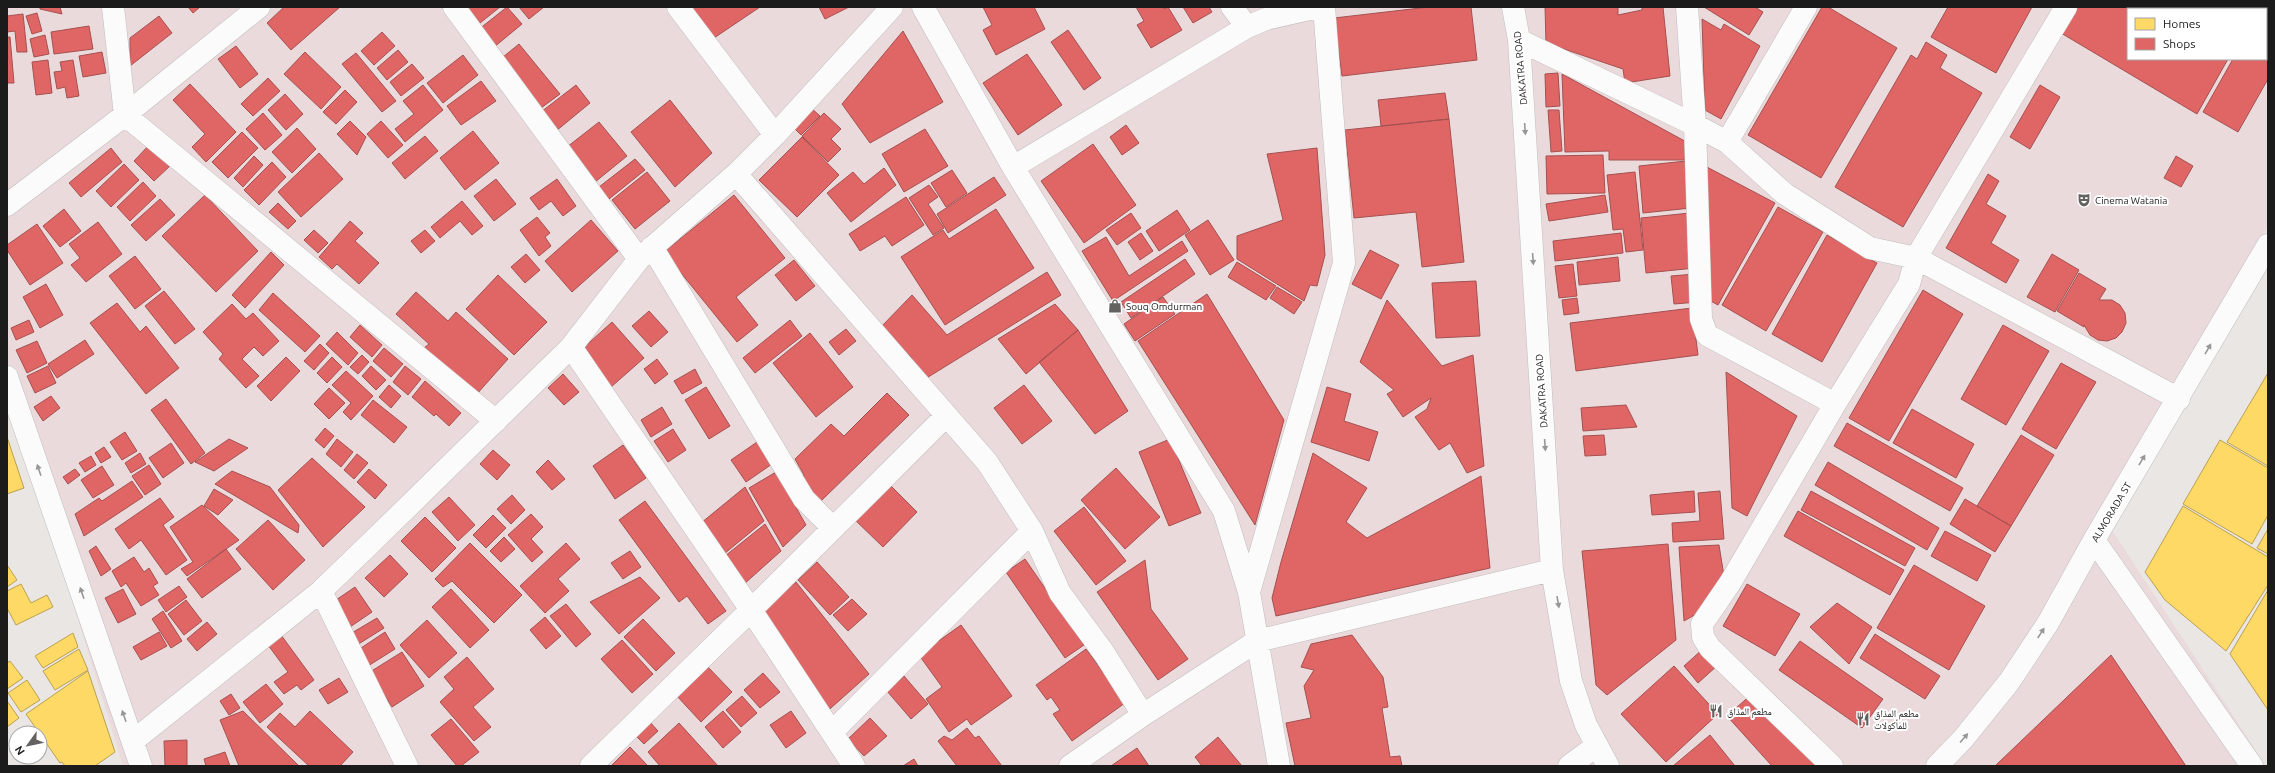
<svg xmlns="http://www.w3.org/2000/svg" width="2275" height="773" font-family="Ubuntu,'Noto Naskh Arabic',sans-serif">
	<style>
		.commercial { fill: #ebdadc; fill-rule: evenodd }
		.homes { fill: #ffd966; stroke: #bba050 }
		.shops { fill: #e06666; stroke: #a55050 }
		.lines { fill: none; stroke-linecap: round; stroke-linejoin: round }
		.minor-casing { stroke: #bfbdbc; stroke-width: 23 }
		.minor { stroke: #fcfbfb; stroke-width: 22 }
		.oneway { fill: #979696 }
		.labels { text-anchor: middle; stroke-width: 4; stroke-linejoin: round; paint-order: stroke }
		.street-label { font-size: 10px; fill: #1b1b1b; stroke: #fff }
		.poi-label { font-size: 10px; fill: #1b1b1b; stroke: #fff; text-anchor: start }
	</style>
	<rect width="100%" height="100%" fill="#e9e6e4"/>
	<path class="commercial" d="M7,7H2268V225L2106,521L2266,766H123L7,387ZM2128,9H2266V59H2128Z"/>
	<path class="homes" d="M2268,373V466L2227,442Z
		M7,437L24,488L7,494Z
		M2220,440L2268,468V515L2252,544L2183,504Z
		M2183,506L2268,557V585L2226,651L2165,600L2145,572Z
		M2268,529V554L2257,548Z
		M7,565L17,580L7,587Z
		M21,584L31,603L47,595L53,607L16,625L7,608V591Z
		M2268,590V710L2230,654Z
		M73,633L78,647L43,668L35,656Z
		M79,649L88,670L55,690L43,671Z
		M10,661L23,678L7,689V663Z
		M88,671L115,752L95,766H65L62,762L60,763L26,714Z
		M27,680L40,700L21,712L8,693Z
		M7,701L19,718L7,727Z"/>
	<path class="shops" d="M40,7H60L62,14L40,9Z
		M188,7H200L193,13Z
		M284,7H340L291,50L267,23Z
		M466,7H500L475,27Z
		M507,7L522,24L493,48L478,30Z
		M519,7H544L529,19Z
		M689,7H760L711,40Z
		M819,7H849L825,19Z
		M983,7H1034L1045,29L996,55L983,30L992,25Z
		M1136,7H1163L1164,9L1168,7L1182,30L1151,48L1137,25L1144,21Z
		M1183,7H1209L1212,12L1193,23Z
		M1429,7H1471L1477,60L1342,76L1334,18Z
		M1545,7H1618V15L1642,10V7H1663L1670,76L1625,83L1623,69L1546,43Z
		M1704,7H1755L1763,12L1749,35Z
		M1822,7H1828L1897,48L1821,178L1748,135Z
		M1948,7H2032L1996,73L1931,37Z
		M2076,7H2256L2258,8L2128,9V59H2228L2197,114L2061,33Z
		M37,13L42,31L32,34L26,16Z
		M23,14L27,52H17L15,31L7,32V16Z
		M159,16L172,33L130,66V38Z
		M1702,19L1721,30L1724,24L1760,46L1721,119L1705,110Z
		M2266,25L2268,26V79L2238,132L2203,112L2233,59H2266Z
		M89,26L93,49L54,54L51,32Z
		M1068,30L1101,78L1084,90L1051,42Z
		M903,31L943,102L870,143L842,104Z
		M382,32L395,46L374,65L361,51Z
		M45,35L49,54L34,57L30,39Z
		M7,37H10L14,83H7Z
		M1926,42L1947,55L1940,68L1982,93L1903,227L1835,187L1911,55L1917,59Z
		M519,44L560,94L537,111L497,62Z
		M236,46L258,74L240,88L218,59Z
		M398,50L408,62L387,80L377,68Z
		M102,52L106,73L83,77L79,56Z
		M305,52L341,87L321,109L284,74Z
		M356,53L396,101L382,112L342,64Z
		M1027,54L1062,105L1018,135L983,83Z
		M463,55L478,75L443,103L427,83Z
		M48,60L52,93L36,95L32,62Z
		M73,60L79,96L67,98L65,87L57,89L54,72L62,71L60,62Z
		M412,64L424,78L401,96L390,82Z
		M1558,73L1560,106L1546,107L1545,74Z
		M1562,74L1692,145L1693,160H1609V151L1565,152Z
		M268,78L280,91L253,116L241,104Z
		M481,81L496,101L461,125L447,106Z
		M190,84L236,132L206,162L192,147L205,134L173,100Z
		M423,85L443,110L405,142L395,129L414,114L403,101Z
		M576,85L590,103L556,131L541,112Z
		M2040,85L2060,97L2030,149L2010,137Z
		M345,90L357,102L336,124L323,112Z
		M1445,93L1449,119L1381,126L1378,100Z
		M285,94L303,114L286,130L268,110Z
		M670,100L712,153L675,187L631,132Z
		M810,107L820,116L801,135L791,125Z
		M1548,110H1559L1562,151L1551,152Z
		M263,113L282,135L265,150L246,129Z
		M824,113L841,129L831,139L841,149L828,162L802,136Z
		M1449,119L1464,262L1422,267L1416,212L1354,218L1345,130Z
		M350,121L366,137L357,155L337,134Z
		M381,121L403,145L388,158L367,134Z
		M599,122L627,156L595,182L567,147Z
		M1126,125L1139,143L1122,155L1110,137Z
		M297,128L316,149L292,173L272,152Z
		M925,129L948,166L904,192L882,154Z
		M473,131L499,163L465,190L440,158Z
		M242,132L258,148L228,178L212,162Z
		M425,136L438,151L405,179L392,163Z
		M802,137L839,175L797,217L759,180Z
		M151,143L172,164L154,181L134,161Z
		M1093,144L1136,205L1084,243L1041,181Z
		M111,148L122,162L81,197L69,183Z
		M1317,148L1325,255L1317,286L1310,285L1304,301L1237,259V236L1283,220L1267,154Z
		M319,153L343,179L301,217L278,192Z
		M1603,155L1605,193L1547,194L1546,156Z
		M254,156L263,165L243,187L234,178Z
		M2176,156L2193,166L2181,187L2164,178Z
		M635,159L645,170L609,199L599,187Z
		M1686,161L1691,208L1643,213L1639,166Z
		M272,162L286,177L259,205L244,190Z
		M124,164L139,180L111,207L96,191Z
		M1705,166L1775,203L1718,305L1707,299Z
		M884,168L896,185L851,222L827,193L853,172L864,184Z
		M952,170L967,193L946,207L931,183Z
		M647,172L670,201L635,229L612,200Z
		M1635,172L1643,250L1626,252L1623,229L1613,230L1607,175Z
		M1988,174L1999,181L1986,204L2006,216L1991,243L2019,260L2006,283L1946,248Z
		M994,177L1006,195L948,233L937,214Z
		M496,179L516,204L494,221L474,196Z
		M557,179L576,206L563,216L551,201L539,210L530,198Z
		M143,182L156,196L130,221L117,207Z
		M929,185L938,197L928,204L944,228L933,235L909,198Z
		M205,195L258,251L216,292L162,236Z
		M734,195L785,258L736,297L758,325L737,342L664,252Z
		M1605,195L1608,212L1549,221L1546,204Z
		M906,197L924,225L892,246L885,236L860,251L849,234Z
		M160,199L175,215L146,241L131,225Z
		M462,201L483,226L472,235L460,221L440,238L431,227Z
		M278,203L296,221L288,229L269,212Z
		M1778,207L1823,232L1766,331L1722,305Z
		M64,209L81,231L60,247L43,226Z
		M996,209L1034,268L945,325L901,257L943,230L949,239Z
		M1177,210L1190,230L1159,251L1146,231Z
		M1131,213L1141,228L1117,245L1106,230Z
		M1690,213L1695,268L1646,273L1641,218Z
		M537,217L550,233L545,237L551,246L539,256L520,230Z
		M591,220L618,251L572,292L545,261Z
		M1208,220L1234,260L1210,275L1185,235Z
		M350,221L363,233L355,241L379,263L359,284L337,264L332,269L319,257Z
		M98,222L122,254L86,282L71,265L80,258L69,244Z
		M37,224L63,263L30,285L7,250V245Z
		M314,230L328,243L318,253L304,240Z
		M425,230L435,241L421,253L411,241Z
		M1141,233L1153,251L1140,260L1128,242Z
		M1621,233L1623,253L1555,261L1553,241Z
		M1827,235L1877,263L1822,362L1772,334Z
		M1106,237L1129,276L1182,241L1188,251L1113,301L1082,251Z
		M1370,250L1399,265L1381,299L1352,284Z
		M271,252L284,265L245,308L232,295Z
		M526,254L540,270L525,283L511,267Z
		M2052,254L2079,270L2055,312L2027,297Z
		M135,256L161,289L135,309L109,276Z
		M1618,257L1620,281L1579,285L1577,262Z
		M1185,259L1195,274L1131,318L1121,302Z
		M794,260L815,286L796,301L775,275Z
		M1237,262L1276,286L1266,300L1228,277Z
		M1573,264L1577,296L1559,298L1555,266Z
		M1047,272L1061,295L925,379L911,357L880,328L912,295L947,335Z
		M2079,273L2106,289L2099,300H2112L2120,305L2125,313L2126,323L2122,332L2116,338L2107,341L2098,340L2090,335L2084,325V327L2057,311Z
		M1695,274L1698,302L1674,304L1671,276Z
		M498,275L547,322L514,355L466,309Z
		M1476,281L1480,336L1436,338L1432,283Z
		M46,284L63,315L40,328L23,297Z
		M1277,287L1302,302L1294,314L1270,298Z
		M1923,290L1963,314L1889,441L1849,418Z
		M164,291L195,329L175,344L145,306Z
		M416,292L448,321L456,312L508,359L476,395L424,348L429,344L396,314Z
		M273,293L320,336L305,352L259,310Z
		M1207,294L1284,420L1255,525L1138,341Z
		M1163,297L1175,314L1135,341L1124,324Z
		M1577,298L1579,313L1564,315L1562,300Z
		M1387,300L1442,366L1473,355L1484,466L1467,473L1450,443L1439,450L1415,417L1427,409L1431,398L1403,417L1387,394L1394,390L1360,362Z
		M117,303L140,332L146,326L179,368L146,394L90,323Z
		M232,304L246,319L253,313L279,341L263,356L254,347L242,359L259,376L246,388L219,359L223,354L203,332Z
		M1055,304L1078,330L1026,374L998,339Z
		M1692,308L1698,355L1576,371L1570,323Z
		M649,311L668,332L651,347L632,326Z
		M29,320L34,332L16,340L11,328Z
		M790,320L802,336L755,373L743,358Z
		M612,322L644,358L611,387L580,351Z
		M360,325L382,345L372,357L350,337Z
		M2003,325L2049,351L2006,425L1961,399Z
		M846,329L856,341L839,355L829,342Z
		M1078,330L1128,411L1095,434L1039,362Z
		M337,332L358,353L348,365L326,344Z
		M810,333L853,387L816,417L773,363Z
		M85,340L94,354L57,378L48,364Z
		M37,341L47,363L27,373L16,350Z
		M320,344L329,353L314,370L304,361Z
		M384,348L403,364L391,377L373,361Z
		M362,355L369,362L358,374L350,367Z
		M286,357L300,371L271,401L257,386Z
		M332,357L342,367L327,383L317,373Z
		M657,359L668,374L655,384L644,369Z
		M2061,363L2096,382L2056,449L2022,429Z
		M48,366L56,383L35,393L27,376Z
		M371,366L386,380L376,390L362,376Z
		M405,366L421,379L408,395L393,382Z
		M695,369L702,383L682,394L674,381Z
		M346,371L373,396L351,420L343,412L351,403L332,385Z
		M1726,372L1797,416L1747,516L1732,508Z
		M563,374L579,392L564,405L548,388Z
		M425,381L461,413L449,426L436,414L434,416L412,397Z
		M389,385L401,396L391,408L379,397Z
		M1024,385L1052,421L1022,444L994,408Z
		M706,387L730,426L709,439L685,400Z
		M1327,387L1351,394L1344,421L1378,432L1369,461L1311,442Z
		M329,388L345,403L329,419L314,404Z
		M887,393L909,415L821,501L799,480L804,475L795,459L831,424L844,436Z
		M51,396L60,408L43,421L34,407Z
		M166,399L205,453L191,464L151,410Z
		M373,400L407,427L394,443L361,415Z
		M1626,405L1637,427L1583,431L1581,408Z
		M662,407L672,424L651,437L641,420Z
		M1912,409L1974,444L1956,478L1893,443Z
		M1847,423L1963,488L1950,511L1834,446Z
		M325,428L334,436L324,448L315,440Z
		M673,429L686,450L668,462L654,441Z
		M125,432L137,451L122,460L110,442Z
		M1604,435L1606,455L1585,456L1583,436Z
		M2021,435L2054,455L2011,526L1977,506Z
		M229,439L248,448L214,471L195,462Z
		M337,439L353,452L341,467L326,454Z
		M1170,439L1201,513L1169,526L1139,452Z
		M760,440L775,462L746,482L731,460Z
		M171,443L184,463L163,478L149,458Z
		M623,445L646,478L615,499L593,466Z
		M104,447L111,457L101,463L95,453Z
		M493,450L510,465L497,480L480,464Z
		M140,453L146,464L131,473L125,463Z
		M1313,453L1367,488L1346,522L1367,538L1481,476L1490,568L1276,616L1272,598L1281,562Z
		M357,454L368,463L354,479L344,470Z
		M91,456L96,465L85,472L79,463Z
		M312,458L365,507L323,547L278,490Z
		M548,460L565,479L552,490L536,472Z
		M1828,462L1939,528L1927,550L1815,485Z
		M149,465L161,484L145,495L132,476Z
		M102,466L114,485L93,498L81,480Z
		M1116,468L1160,517L1125,549L1081,500Z
		M75,469L80,475L68,484L63,477Z
		M369,469L387,485L375,499L357,482Z
		M232,471L270,487L299,525L298,533L215,484Z
		M776,472L806,525L783,547L749,488Z
		M132,481L143,497L84,536L75,514L99,498L102,501Z
		M886,481L917,512L883,547L852,517Z
		M745,487L764,521L724,554L701,523Z
		M214,489L233,500L218,515L204,506Z
		M1694,491L1695,512L1652,515L1650,495Z
		M1720,491L1724,539L1673,542L1672,523L1700,521L1698,493Z
		M1811,491L1915,548L1905,566L1801,510Z
		M512,495L525,510L511,524L497,509Z
		M449,497L475,525L458,541L432,512Z
		M160,498L174,517L163,525L187,560L166,575L141,540L129,549L115,529Z
		M1965,499L2011,526L1995,552L1950,524Z
		M645,501L726,611L708,624L687,596L679,602L619,520Z
		M202,505L239,540L187,576L181,569L193,562L170,527Z
		M1084,507L1126,561L1096,585L1054,531Z
		M1798,511L1904,570L1890,595L1784,536Z
		M531,514L543,527L531,539L543,552L532,562L508,535Z
		M493,515L506,528L486,548L473,535Z
		M425,517L456,548L432,572L401,541Z
		M268,520L305,560L273,590L236,549Z
		M765,524L781,551L743,585L725,556Z
		M1945,531L1991,555L1977,581L1931,556Z
		M504,537L515,549L501,562L490,551Z
		M470,543L522,595L494,623L452,581L443,587L435,579Z
		M566,543L580,559L558,579L569,591L545,613L520,586Z
		M1668,544L1676,640L1607,695L1596,685L1582,551Z
		M1719,545L1724,576L1705,609L1684,621L1679,547Z
		M96,546L111,569L101,576L89,551Z
		M226,549L241,569L202,598L187,579Z
		M630,551L641,567L623,579L611,563Z
		M390,555L408,574L384,597L365,578Z
		M134,557L144,572L149,568L158,583L153,586L159,595L141,606L126,583L121,587L112,571Z
		M1025,559L1084,645L1065,658L1006,572Z
		M1145,560L1151,609L1188,659L1158,680L1097,592Z
		M817,562L849,597L830,615L798,580Z
		M1914,565L1985,606L1949,670L1877,628Z
		M640,577L660,598L619,634L590,602Z
		M796,582L869,674L822,716L756,613Z
		M1747,584L1800,614L1775,656L1723,626Z
		M179,586L187,597L166,612L158,600Z
		M355,587L372,612L350,627L333,602Z
		M123,589L136,614L118,623L105,598Z
		M451,589L489,630L470,648L432,607Z
		M852,599L867,614L848,631L833,615Z
		M186,600L202,621L184,635L168,614Z
		M1837,603L1872,627L1849,664L1810,627Z
		M566,604L591,634L576,647L550,616Z
		M163,611L182,641L171,648L152,619Z
		M545,617L561,636L546,649L530,630Z
		M377,618L384,628L357,645L350,634Z
		M643,619L675,653L656,671L624,637Z
		M427,620L457,653L429,678L400,645Z
		M207,622L217,634L197,651L187,639Z
		M961,625L1012,696L971,725L967,719L949,732L926,699L942,687L919,655Z
		M159,632L167,646L141,660L133,647Z
		M385,632L395,649L368,666L358,650Z
		M1875,634L1940,676L1925,699L1860,658Z
		M281,635L314,680L301,690L297,685L284,694L274,682L288,672L268,645Z
		M1352,635L1383,677L1388,707L1382,708L1390,757L1400,756L1402,766H1295L1286,723L1311,718L1304,686L1314,670L1301,667L1311,644Z
		M622,640L653,674L632,693L601,659Z
		M1800,641L1883,699L1862,728L1779,670Z
		M1704,648L1718,665L1698,683L1684,666Z
		M1086,649L1125,703L1072,741L1053,714L1060,710L1051,697L1047,700L1036,685Z
		M402,652L424,686L392,707L370,672Z
		M2111,655L2186,766H1995Z
		M467,657L494,689L473,707L491,727L474,741L440,702L454,689L444,677Z
		M706,665L732,692L701,722L676,695Z
		M1674,666L1718,714L1666,762L1621,714Z
		M763,673L780,692L760,708L744,690Z
		M904,676L928,704L911,719L887,691Z
		M339,678L348,692L328,704L319,690Z
		M266,684L283,704L260,723L243,702Z
		M1753,693L1819,766H1772L1727,716Z
		M231,694L240,708L229,715L220,701Z
		M742,696L757,713L741,727L726,710Z
		M243,711L299,766H239L220,720Z
		M310,711L353,752L340,766H309L267,727L280,713L295,727Z
		M723,711L741,732L723,748L705,727Z
		M791,711L806,733L786,748L770,725Z
		M870,718L887,736L864,756L848,739Z
		M451,719L479,752L461,766H457L431,735Z
		M649,721L658,731L644,744L635,735Z
		M679,723L718,766H660L648,752Z
		M967,728L975,738L979,736L1002,766H957L938,741L944,736L952,740Z
		M1710,735L1735,766H1673Z
		M1218,737L1242,766H1202L1195,757Z
		M187,740V766H165L164,741Z
		M630,747L648,766H611Z
		M1137,748L1149,766H1111Z
		M225,752L230,766H206L204,759Z
		M914,759L918,766H903Z"/>
	<g class="lines">
		<g class="minor-casing">
			<path id="minor" d="M113,7L125,115L496,421
				M454,7L639,259
				M678,7L775,135
				M923,7L1013,167L1224,511L1249,592
				M1232,7L1247,27L1266,19L1318,7
				M1513,7L1519,40L1552,570L1571,681L1586,725L1608,766
				M1687,7L1695,125L1701,319L1707,335L1835,404
				M1519,40L1695,125L1727,142L1785,194L1870,248L1916,258L2179,399
				M1727,142L1806,7
				M1013,167L1247,27
				M736,174L987,462L1032,531L1060,593L1104,653L1143,715
				M7,205L125,115L259,7
				M652,247L804,499L833,528
				M571,347L751,610L854,766
				M7,377L141,766
				M2094,540L2252,766
				M321,591L407,766
				M832,732L1032,531
				M133,741L321,591L382,532L571,347L639,259L736,174L775,135L892,7
				M591,766L751,610L946,416
				M1070,766L1143,715L1257,641L1552,570
				M1279,766L1249,592L1344,263L1324,7
				M1569,766L1596,746
				M1832,766L1710,648L1703,637L1702,624L1730,583L1835,404L1909,284L1916,258L2066,7
				M1937,766L1963,739L2009,682L2048,623L2094,540L2268,245"/>
		</g>
		<use href="#minor" class="minor"/>
	</g>
	<defs><path id="oneway-solid" d="M-6-.8H1V-3.2L6.5 0L1 3.2V.8H-6Z"/></defs>
	<g class="oneway">
		<use href="#oneway-solid" transform="translate(1525 129) rotate(86)"/>
		<use href="#oneway-solid" transform="translate(1533 259) rotate(86)"/>
		<use href="#oneway-solid" transform="translate(2208 349) rotate(-60)"/>
		<use href="#oneway-solid" transform="translate(1545 445) rotate(86)"/>
		<use href="#oneway-solid" transform="translate(2142 460) rotate(-59)"/>
		<use href="#oneway-solid" transform="translate(39 470) rotate(-109)"/>
		<use href="#oneway-solid" transform="translate(82 593) rotate(-109)"/>
		<use href="#oneway-solid" transform="translate(1558 602) rotate(80)"/>
		<use href="#oneway-solid" transform="translate(2041 633) rotate(-57)"/>
		<use href="#oneway-solid" transform="translate(124 716) rotate(-109)"/>
		<use href="#oneway-solid" transform="translate(1964 738) rotate(-49)"/>
	</g>
	<defs>
		<g id="theatre-bare" transform="scale(1.08)"><path d="M-5-5.5Q0-4 5-5.5V0Q5 5 0 6Q-5 5-5 0ZM-3.3-2.5H-1v1.5H-3.3ZM1-2.5H3.3v1.5H1ZM-2.8 1Q0 5.5 2.8 1Z" fill="#636261" stroke="#fff" stroke-width="2.5" paint-order="stroke"/></g>
		<g id="shop-bare" transform="scale(1.08)"><path d="M-5-2.5h2.3a2.7 3.5 0 0 1 5.4 0H5L5.5 6h-11ZM-1.5-2.5h3a1.5 2.3 0 0 0-3 0Z" fill="#636261" stroke="#fff" stroke-width="2.5" paint-order="stroke"/></g>
		<g id="restaurant-bare" transform="scale(1.08)"><path d="M-5-6h1v4h1v-4h1v4h1v-4h1v5L-1.5 .5V6h-2V.5L-5-1ZM5-6V6H3V1.5H1.5Q1.5-4 5-6Z" fill="#636261" stroke="#fff" stroke-width="2.5" paint-order="stroke"/></g>
	</defs>
	<g fill-rule="evenodd">
		<use href="#theatre-bare" x="2084" y="200"/>
		<use href="#shop-bare" x="1115" y="306"/>
		<use href="#restaurant-bare" x="1716" y="711"/>
		<use href="#restaurant-bare" x="1863" y="719"/>
	</g>
	<g class="labels">
		<g class="street-label">
			<text transform="translate(1520 68) rotate(-95)" y="4">DAKATRA ROAD</text>
			<text transform="translate(1541 391) rotate(-94)" y="4">DAKATRA ROAD</text>
			<text transform="translate(2111 512) rotate(-59)" y="4">ALMORADA ST</text>
		</g>
		<g class="poi-label">
			<text x="2095" y="204">Cinema Watania</text>
			<text x="1126" y="310">Souq Omdurman</text>
			<text x="1727" y="715">مطعم المذاق</text>
			<text x="1874" y="717">مطعم المذاق<tspan x="1874" dy="12">للمأكولات</tspan></text>
		</g>
	</g>
	<rect width="2275" height="773" fill="none" stroke="#1b1b1b" stroke-width="16"/>
	<rect x="2127" y="8" width="140" height="52" fill="#ffffff" stroke="#a4a4a4"/>
	<rect x="2135" y="18" width="20" height="12" fill="#ffd966" stroke="#a4a4a4"/>
	<text x="2163" y="28" font-size="12" fill="#1b1b1b">Homes</text>
	<rect x="2135" y="38" width="20" height="12" fill="#e06666" stroke="#a4a4a4"/>
	<text x="2163" y="48" font-size="12" fill="#1b1b1b">Shops</text>
	<g transform="translate(28 745) rotate(237)"><circle r="19" fill="#ffffff" stroke="#a4a4a4"/>
	<path d="M0-3L7 15L0 10L-7 15Z" fill="#636261"/>
	<text y="-6" font-size="11" font-weight="bold" text-anchor="middle" fill="#1b1b1b">N</text>
	</g>
</svg>
